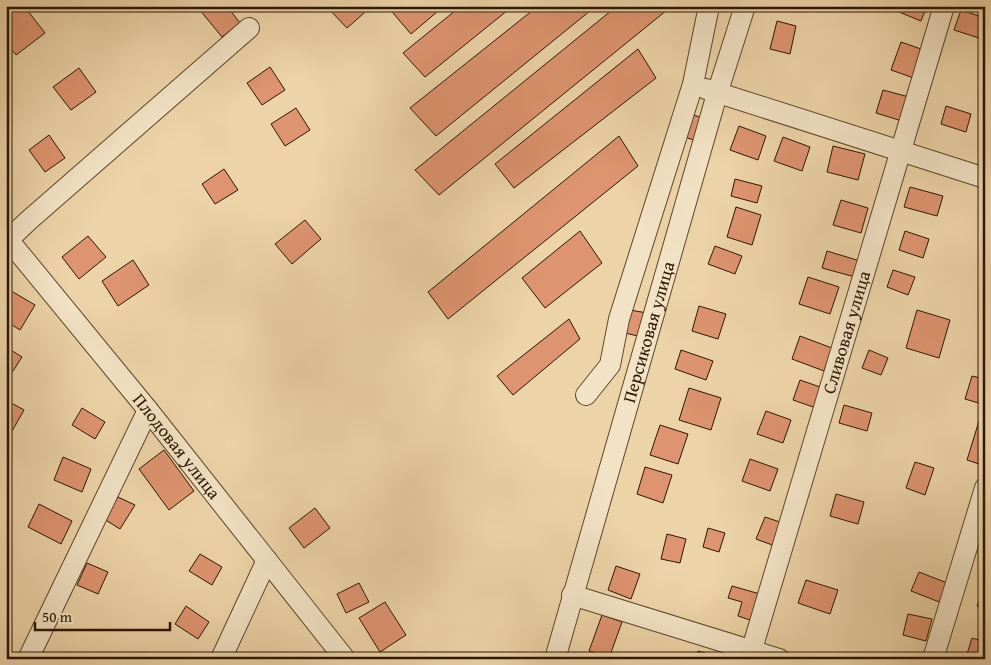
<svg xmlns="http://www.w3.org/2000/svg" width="991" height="665" font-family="'Gentium Book Plus',serif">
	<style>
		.building { fill: #de9470; stroke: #2b1600 }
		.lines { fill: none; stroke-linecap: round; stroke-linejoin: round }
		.street-casing { stroke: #5c462a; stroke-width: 22 }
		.street { stroke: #f3e3c6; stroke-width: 20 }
		.labels { text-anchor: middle; stroke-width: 5; stroke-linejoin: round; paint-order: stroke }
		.street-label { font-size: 18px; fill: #2b1600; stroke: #f3e3c6 }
	</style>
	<rect width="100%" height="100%" fill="#edd4a8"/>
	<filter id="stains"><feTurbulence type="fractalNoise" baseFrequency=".004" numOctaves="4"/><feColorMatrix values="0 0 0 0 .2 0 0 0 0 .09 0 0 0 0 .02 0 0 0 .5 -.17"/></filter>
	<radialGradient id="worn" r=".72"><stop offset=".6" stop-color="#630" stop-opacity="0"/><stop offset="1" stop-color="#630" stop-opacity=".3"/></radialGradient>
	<path class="building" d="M6,6H24L45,33L16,55L6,42Z
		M203,6H227L240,23L222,37L199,9Z
		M326,6H372L347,28Z
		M387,6H444L411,34Z
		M461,6H513L425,77L403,53Z
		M538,6H596L436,136L410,108Z
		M617,6H672L439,195L415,170Z
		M901,6H927L921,21L899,12Z
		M961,10L985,18L982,39L954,30Z
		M777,21L796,26L790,54L770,49Z
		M901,42L924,50L914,78L891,70Z
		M638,49L656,78L514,188L495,164Z
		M270,67L285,90L262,105L247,83Z
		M79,68L96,92L71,110L53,87Z
		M883,90L909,97L902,121L876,113Z
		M946,106L971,114L966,132L941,124Z
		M296,108L310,130L285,146L271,124Z
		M684,112L703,118L696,141L677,134Z
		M739,126L766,136L758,160L730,150Z
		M49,135L65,158L45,172L29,150Z
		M619,136L638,166L448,319L428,292Z
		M783,137L810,147L802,171L774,161Z
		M833,146L865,154L858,180L827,172Z
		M224,169L238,190L215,204L202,184Z
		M735,179L762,186L757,203L731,196Z
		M910,187L943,196L937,216L904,207Z
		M841,200L868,208L861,233L833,225Z
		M736,207L761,215L752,245L727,237Z
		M305,220L321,239L292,264L275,244Z
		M580,231L602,263L545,308L522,278Z
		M905,231L929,239L923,258L899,250Z
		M88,236L106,257L79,279L62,257Z
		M715,246L742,256L735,274L708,264Z
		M827,251L860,261L855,277L822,268Z
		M133,260L149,285L118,306L102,281Z
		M893,270L915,277L908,295L887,287Z
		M808,277L839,287L830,314L799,304Z
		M8,289L35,305L20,330L6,321V293Z
		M699,306L726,314L718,339L692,331Z
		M630,310L647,313L642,337L625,333Z
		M917,310L950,320L939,358L906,348Z
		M569,319L580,339L513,395L497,376Z
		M800,336L832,348L824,371L792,359Z
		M6,347L22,357L6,382Z
		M681,350L713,361L706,380L675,369Z
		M869,350L888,358L881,375L862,368Z
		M972,376L985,379V405L965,399Z
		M800,380L823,388L816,408L793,400Z
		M689,388L721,398L711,430L679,420Z
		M6,400L24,410L7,440L6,439Z
		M844,405L872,413L867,431L839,423Z
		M82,408L105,422L95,439L72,425Z
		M766,411L791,420L783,443L757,434Z
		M979,421L985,423V466L967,460Z
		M660,425L688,434L678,464L650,455Z
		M164,450L194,491L169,510L139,469Z
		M63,457L91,469L82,492L54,480Z
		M750,459L778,469L770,491L742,481Z
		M915,462L934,468L925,495L906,488Z
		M645,467L672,475L663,503L637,494Z
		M836,494L864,502L858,524L830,516Z
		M118,497L135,505L120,529L104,519Z
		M39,504L72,521L61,544L28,527Z
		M315,508L330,528L304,548L289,528Z
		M765,517L783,523L775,546L756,539Z
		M708,528L725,533L719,552L703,547Z
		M667,534L686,539L680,563L661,559Z
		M200,554L222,567L212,585L189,571Z
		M87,563L108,572L98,594L77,585Z
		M616,566L640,574L631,599L608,590Z
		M919,572L950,584L942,603L911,591Z
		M806,580L838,590L830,614L798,603Z
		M359,583L369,602L346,613L337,594Z
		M732,586L767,596L759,623L738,616L742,602L728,598Z
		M985,589V609L977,606Z
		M385,602L406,635L380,652L359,618Z
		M186,606L209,622L198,639L175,624Z
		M908,614L932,619L926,641L903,635Z
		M602,615L622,622L609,658L589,651Z
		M972,638L985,642V659L967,654Z
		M698,651L719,657V659H695Z"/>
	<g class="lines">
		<g class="street-casing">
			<g id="street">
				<path d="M706,89L985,178"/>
				<path id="s1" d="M6,237L148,410L345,659"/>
				<path d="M6,242L28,221L249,28"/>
				<path d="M586,395L610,365L619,319L693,84L709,6"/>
				<path d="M572,595L779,659"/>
				<path d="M28,659L148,410"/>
				<path d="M221,659L267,560"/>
				<path id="s2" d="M555,659L717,94L745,6"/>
				<path id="s3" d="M749,659L944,6"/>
				<path d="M933,659L985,488"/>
			</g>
		</g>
		<use href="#street" class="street"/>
	</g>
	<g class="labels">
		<g class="street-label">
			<text dy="6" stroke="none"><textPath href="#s2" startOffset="340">Персиковая улица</textPath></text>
			<text dy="6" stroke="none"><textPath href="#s3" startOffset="341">Сливовая улица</textPath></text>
			<text dy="6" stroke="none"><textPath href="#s1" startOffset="270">Плодовая улица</textPath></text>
		</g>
	</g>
	<rect width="991" height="665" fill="none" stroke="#edd4a8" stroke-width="25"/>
	<rect x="8" y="8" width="976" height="650" fill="none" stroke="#2b1600" stroke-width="2.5"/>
	<rect x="12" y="12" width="966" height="640" fill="none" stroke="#2b1600"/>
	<path d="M35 622v8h135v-8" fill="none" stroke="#2b1600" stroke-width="2.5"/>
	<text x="42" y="622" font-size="15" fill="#2b1600" stroke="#f3e3c6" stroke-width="4" paint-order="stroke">50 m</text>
	<rect width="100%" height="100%" filter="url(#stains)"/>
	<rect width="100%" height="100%" fill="url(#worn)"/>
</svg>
